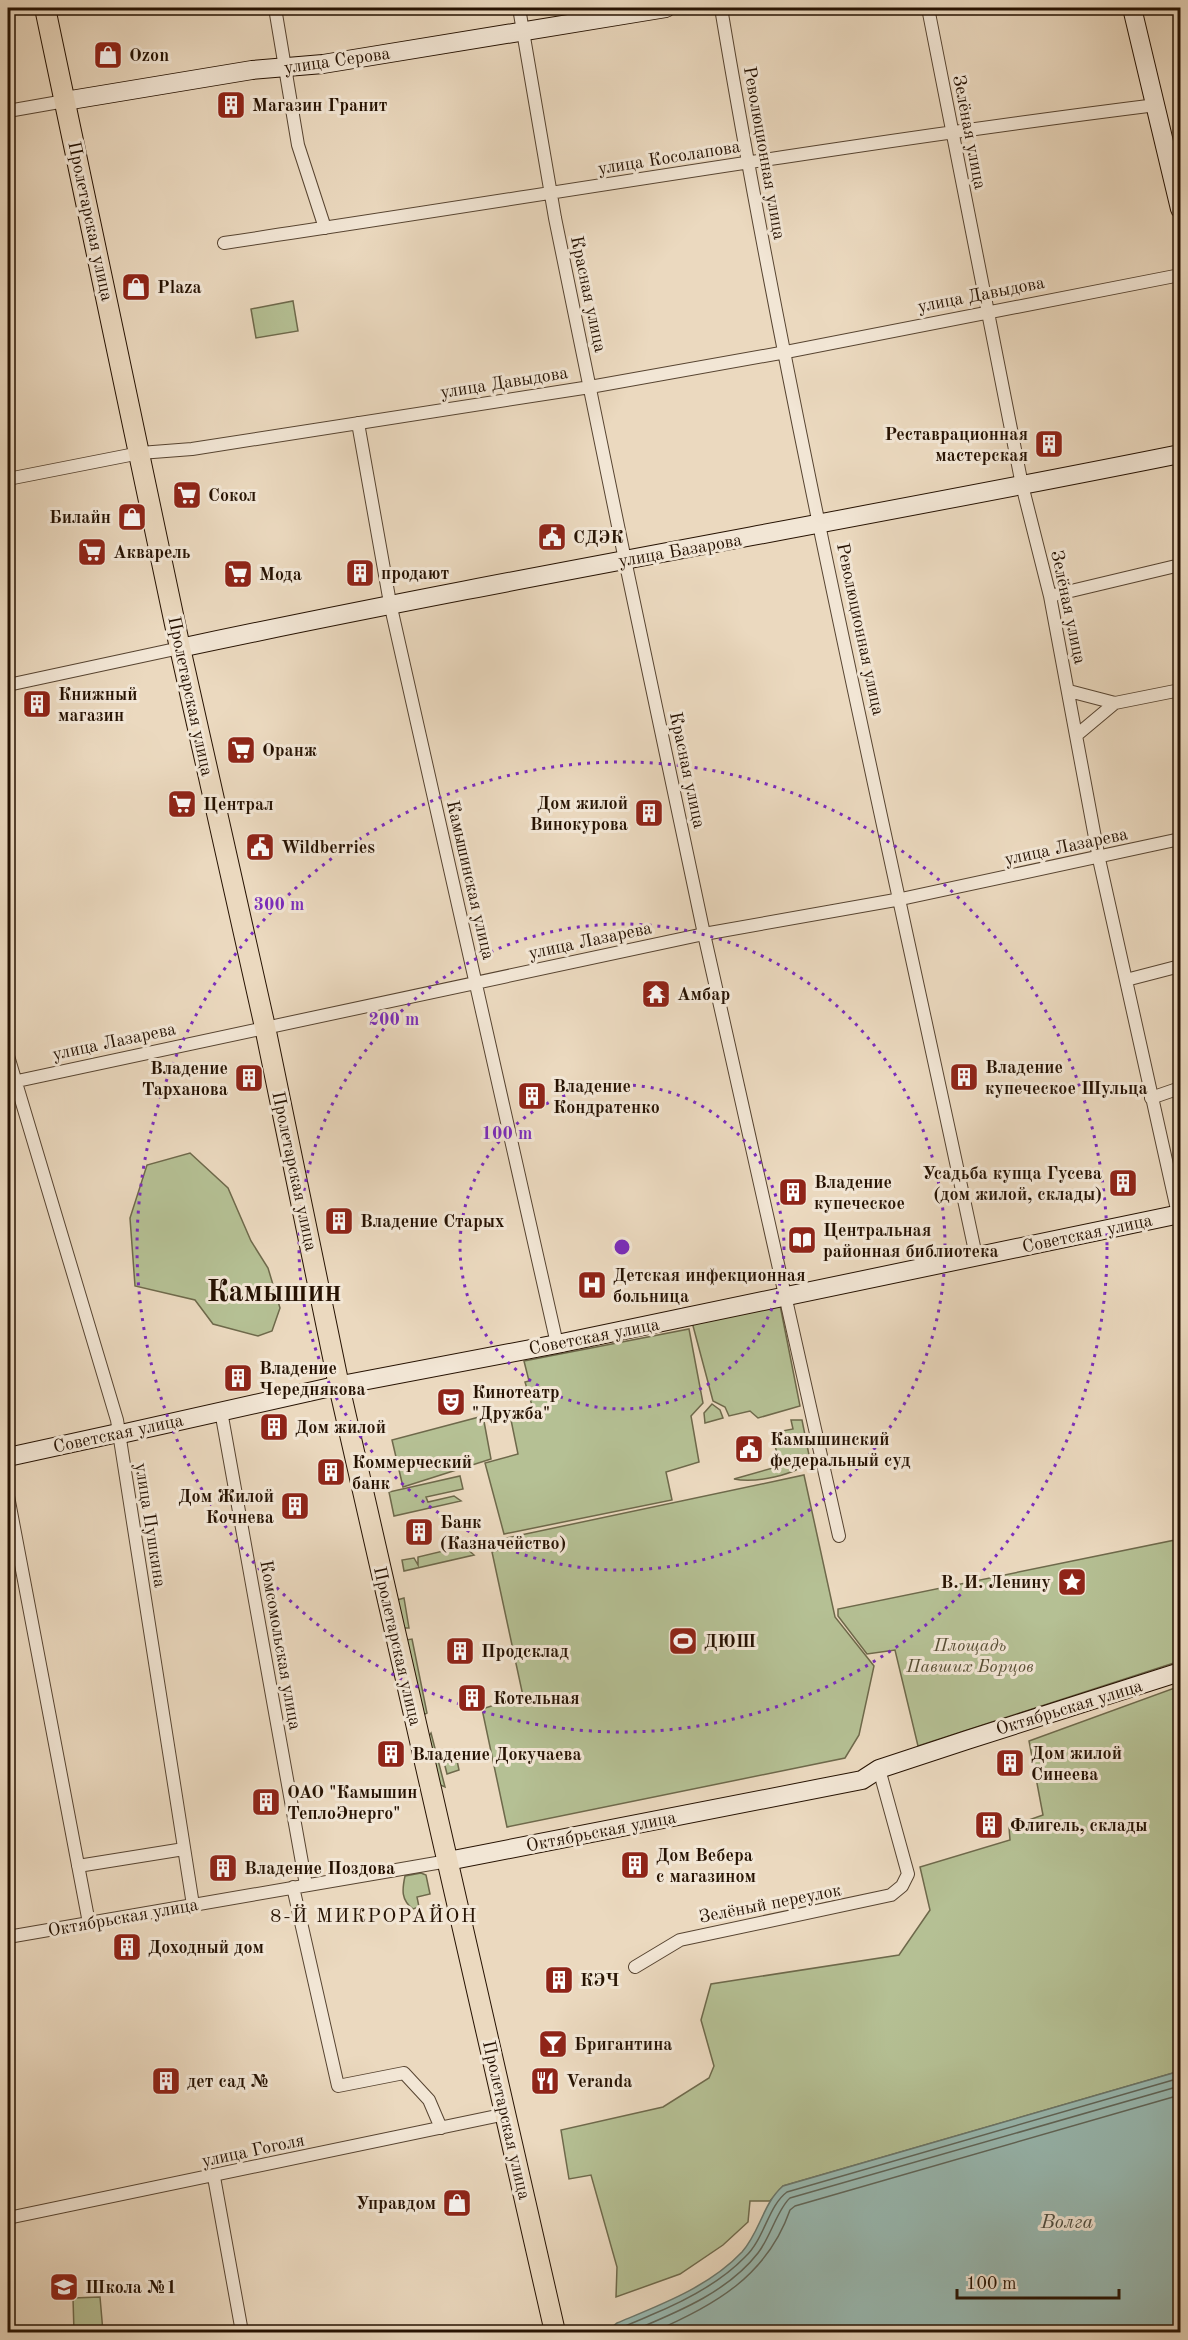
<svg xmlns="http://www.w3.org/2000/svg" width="1188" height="2340" font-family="'Old Standard TT',serif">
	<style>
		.green { fill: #b5c094; stroke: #6e694b; stroke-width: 1.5 }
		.water { fill: #98bab3; stroke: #6a776c; stroke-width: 1.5 }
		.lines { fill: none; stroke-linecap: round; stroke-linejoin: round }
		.shore { stroke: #5f665a; stroke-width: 1.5 }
		.street-casing { stroke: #574431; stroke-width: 14 }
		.secondary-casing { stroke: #261202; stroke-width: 20 }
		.primary-casing { stroke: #261202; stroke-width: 22 }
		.street { stroke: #f2e6d5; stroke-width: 12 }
		.secondary { stroke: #f2e6d5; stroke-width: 18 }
		.primary { stroke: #ebd9bf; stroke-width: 20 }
		.ring { fill: none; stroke: #7b2cbf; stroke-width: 3; stroke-dasharray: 3 6 }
		.labels { text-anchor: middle; stroke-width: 6; stroke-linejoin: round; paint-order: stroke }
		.poi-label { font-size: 18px; font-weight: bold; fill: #261202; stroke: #f2e6d5; text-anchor: start }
		.street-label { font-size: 18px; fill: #261202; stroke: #f2e6d5 }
		.park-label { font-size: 18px; font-style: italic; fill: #584f35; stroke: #f2e6d5 }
		.neighbourhood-label { font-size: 20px; letter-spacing: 1.5px; fill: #261202; stroke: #f2e6d5 }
		.water-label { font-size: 20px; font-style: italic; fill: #4e4d40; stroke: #f2e6d5 }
		.town-label { font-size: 30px; font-weight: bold; fill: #261202; stroke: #f2e6d5 }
		.centre { fill: #7b2cbf; stroke: #f2e6d5; stroke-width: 3 }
		.ring-label { font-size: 18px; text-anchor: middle; font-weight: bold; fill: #7b2cbf; stroke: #f2e6d5; stroke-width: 6; stroke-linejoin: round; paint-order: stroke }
	</style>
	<rect width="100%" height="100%" fill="#ebd9bf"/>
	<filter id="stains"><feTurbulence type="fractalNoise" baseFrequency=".00333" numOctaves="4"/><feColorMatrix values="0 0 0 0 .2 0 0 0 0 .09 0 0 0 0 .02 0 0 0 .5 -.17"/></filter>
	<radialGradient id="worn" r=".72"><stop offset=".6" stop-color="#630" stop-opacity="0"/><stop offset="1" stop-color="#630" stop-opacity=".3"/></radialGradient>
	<path class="green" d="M293,301L298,331L256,338L251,309Z
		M190,1153L228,1188L251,1241L268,1268L280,1308L272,1331L258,1336L213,1324L195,1300L135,1286L130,1218L147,1165Z
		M780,1305L800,1406L758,1418L750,1411L729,1416L725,1407L713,1401L692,1322Z
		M689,1329L703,1403L691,1416L699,1462L666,1472L672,1500L504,1534L485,1463L518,1454L511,1420L534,1412L525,1382L529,1381L524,1361Z
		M712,1404L720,1410L723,1418L705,1423L704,1413Z
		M483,1416L491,1459L403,1487L392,1440Z
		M791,1420H802L810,1460C796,1476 754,1483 734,1479L780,1466L772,1433L793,1429Z
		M804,1475L835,1617L874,1666L859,1735L845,1758L507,1827L482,1709L523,1696L492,1552L504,1548L502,1539Z
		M460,1476L463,1489L426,1497L428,1502L454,1496L461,1501L394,1516L389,1492Z
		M1180,1539V1661L918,1746L895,1650L867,1654L838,1616V1609Z
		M464,1546L474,1555L404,1571L402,1560L414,1558L418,1565V1557Z
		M404,1598L409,1628H402L397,1600Z
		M412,1639L427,1713L421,1716L406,1640Z
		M1180,1686V2071L783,2186L770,2201H750L748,2222L723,2245L680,2274L616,2297L617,2267L591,2175L569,2179L561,2130L663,2107L709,2078L714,2066L701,2020L711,1984L899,1955L930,1910L920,1867L1010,1840L1009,1827L1043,1815L1029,1741Z
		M431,1733L445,1787L438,1784L427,1739Z
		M455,1751L459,1770L447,1774L442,1754Z
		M421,1873L426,1875L430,1894L417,1897L419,1907L413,1909C401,1900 402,1890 405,1876Z
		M100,2297L103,2332H74L73,2298Z"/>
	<path class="water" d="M1180,2071V2332H606L617,2323C660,2305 709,2287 742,2252C760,2232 763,2203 783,2186Z"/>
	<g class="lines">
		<path class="shore" d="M614,2332C625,2325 639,2321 651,2315C685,2301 720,2283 745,2257C765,2238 768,2206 787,2192L1180,2078
			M630,2332C675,2313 727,2293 758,2253C770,2238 778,2208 790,2198L1180,2086
			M653,2332C714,2306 767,2276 790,2210L795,2206L1180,2095"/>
		<g class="street-casing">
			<path id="street" d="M275,8L298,145L325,228
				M519,8L555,218L625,560L704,934L839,1536
				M721,8C791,426 888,841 976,1256
				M928,8L1022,485L1050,596L1099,859L1178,1214
				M8,111L65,101
				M224,243C534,197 844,144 1156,105
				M358,423L390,603L557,1344
				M8,479L140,453L192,449L590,387L786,352L1180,275
				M1050,596L1180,565
				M8,685L180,648
				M1069,691L1115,703
				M1078,734L1115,703L1180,690
				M1126,980L1180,966
				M8,1056L117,1420L193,1905
				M8,1083L704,934L901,899L1180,839
				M1151,1098L1180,1088
				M221,1411L306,1885
				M8,1496L89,1923
				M78,1866L184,1849
				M293,1887L338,2086L404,2073L429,2100L441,2128
				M8,1937L448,1861
				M635,1967L680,1940L891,1895L902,1886L908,1874L879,1769
				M214,2177L242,2332
				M8,2218L506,2114"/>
		</g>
		<g class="secondary-casing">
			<path id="secondary" d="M1132,8L1180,209
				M65,101L252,70L323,64L666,8
				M180,648C513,577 848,521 1180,454
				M8,1457L118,1433L121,1434L331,1387L557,1344L1180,1214
				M448,1861L862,1780L879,1769L967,1740L1180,1672"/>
		</g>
		<g class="primary-casing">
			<path id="primary" d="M45,8L180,648L265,1027L339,1386L555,2332"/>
		</g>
		<use href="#street" class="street"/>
		<use href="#secondary" class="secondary"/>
		<use href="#primary" class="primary"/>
	</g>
	<g class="ring">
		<circle cx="622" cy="1247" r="162"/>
		<circle cx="622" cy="1247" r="323"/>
		<circle cx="622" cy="1247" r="485"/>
	</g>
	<defs>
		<g id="shop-square" transform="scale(1.5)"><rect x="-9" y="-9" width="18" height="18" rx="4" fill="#8f2418" stroke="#f2e6d5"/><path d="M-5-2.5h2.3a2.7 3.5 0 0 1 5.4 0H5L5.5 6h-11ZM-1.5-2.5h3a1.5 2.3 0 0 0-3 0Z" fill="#fff"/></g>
		<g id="building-square" transform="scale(1.5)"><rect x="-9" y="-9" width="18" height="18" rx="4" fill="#8f2418" stroke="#f2e6d5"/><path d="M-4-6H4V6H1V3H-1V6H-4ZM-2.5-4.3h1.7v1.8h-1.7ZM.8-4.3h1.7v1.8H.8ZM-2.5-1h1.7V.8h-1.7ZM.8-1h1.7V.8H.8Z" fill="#fff"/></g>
		<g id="supermarket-square" transform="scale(1.5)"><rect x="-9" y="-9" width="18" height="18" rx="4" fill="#8f2418" stroke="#f2e6d5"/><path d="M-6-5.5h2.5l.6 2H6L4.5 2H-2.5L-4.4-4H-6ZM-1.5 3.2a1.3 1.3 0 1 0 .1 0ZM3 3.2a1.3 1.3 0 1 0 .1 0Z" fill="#fff"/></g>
		<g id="civic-square" transform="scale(1.5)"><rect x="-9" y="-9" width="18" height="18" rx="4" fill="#8f2418" stroke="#f2e6d5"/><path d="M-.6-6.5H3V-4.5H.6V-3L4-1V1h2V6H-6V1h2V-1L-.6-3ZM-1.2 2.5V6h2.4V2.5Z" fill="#fff"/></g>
		<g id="temple-square" transform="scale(1.5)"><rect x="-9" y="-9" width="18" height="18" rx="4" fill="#8f2418" stroke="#f2e6d5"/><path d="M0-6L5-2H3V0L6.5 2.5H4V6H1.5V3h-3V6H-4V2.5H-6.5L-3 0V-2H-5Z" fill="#fff"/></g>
		<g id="library-square" transform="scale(1.5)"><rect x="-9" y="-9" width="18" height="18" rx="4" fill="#8f2418" stroke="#f2e6d5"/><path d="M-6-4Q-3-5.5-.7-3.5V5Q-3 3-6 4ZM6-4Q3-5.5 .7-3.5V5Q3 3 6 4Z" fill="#fff"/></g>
		<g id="hospital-square" transform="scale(1.5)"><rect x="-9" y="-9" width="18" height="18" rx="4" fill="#8f2418" stroke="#f2e6d5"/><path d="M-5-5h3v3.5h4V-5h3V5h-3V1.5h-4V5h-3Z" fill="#fff"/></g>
		<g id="theatre-square" transform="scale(1.5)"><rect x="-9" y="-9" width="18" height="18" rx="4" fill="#8f2418" stroke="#f2e6d5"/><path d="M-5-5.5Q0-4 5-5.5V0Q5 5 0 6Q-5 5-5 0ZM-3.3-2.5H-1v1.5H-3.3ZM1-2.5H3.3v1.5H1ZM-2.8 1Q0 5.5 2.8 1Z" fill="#fff"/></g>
		<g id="sight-square" transform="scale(1.5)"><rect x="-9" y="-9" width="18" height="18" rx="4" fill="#8f2418" stroke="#f2e6d5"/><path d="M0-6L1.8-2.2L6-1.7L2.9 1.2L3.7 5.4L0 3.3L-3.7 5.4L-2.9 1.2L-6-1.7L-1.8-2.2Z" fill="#fff"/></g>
		<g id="stadium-square" transform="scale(1.5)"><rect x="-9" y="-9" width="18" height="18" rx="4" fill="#8f2418" stroke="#f2e6d5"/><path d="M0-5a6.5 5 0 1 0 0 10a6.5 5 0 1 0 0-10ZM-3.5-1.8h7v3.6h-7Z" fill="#fff"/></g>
		<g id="bar-square" transform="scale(1.5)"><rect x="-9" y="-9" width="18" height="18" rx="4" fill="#8f2418" stroke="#f2e6d5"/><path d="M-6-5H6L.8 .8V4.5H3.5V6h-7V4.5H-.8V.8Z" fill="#fff"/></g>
		<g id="restaurant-square" transform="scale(1.5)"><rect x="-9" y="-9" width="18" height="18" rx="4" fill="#8f2418" stroke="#f2e6d5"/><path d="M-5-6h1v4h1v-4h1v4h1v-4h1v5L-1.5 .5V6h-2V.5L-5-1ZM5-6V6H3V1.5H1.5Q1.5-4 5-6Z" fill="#fff"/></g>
		<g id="school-square" transform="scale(1.5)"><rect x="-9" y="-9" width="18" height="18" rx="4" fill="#8f2418" stroke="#f2e6d5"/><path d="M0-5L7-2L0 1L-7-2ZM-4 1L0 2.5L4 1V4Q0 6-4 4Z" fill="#fff"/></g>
	</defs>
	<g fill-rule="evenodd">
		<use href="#shop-square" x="108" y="55"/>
		<use href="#building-square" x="231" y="105"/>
		<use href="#shop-square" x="136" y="287"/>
		<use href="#building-square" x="1049" y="444"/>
		<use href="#supermarket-square" x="187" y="495"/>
		<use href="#shop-square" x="132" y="517"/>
		<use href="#civic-square" x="552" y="537"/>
		<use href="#supermarket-square" x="92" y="552"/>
		<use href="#building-square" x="360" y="573"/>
		<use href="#supermarket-square" x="238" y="574"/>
		<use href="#building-square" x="37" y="704"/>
		<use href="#supermarket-square" x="241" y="750"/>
		<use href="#supermarket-square" x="182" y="804"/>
		<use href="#building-square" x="649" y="813"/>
		<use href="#civic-square" x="260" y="847"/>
		<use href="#temple-square" x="656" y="994"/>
		<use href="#building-square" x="964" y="1077"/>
		<use href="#building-square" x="249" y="1078"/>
		<use href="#building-square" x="532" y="1096"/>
		<use href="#building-square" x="1123" y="1183"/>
		<use href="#building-square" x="793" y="1192"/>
		<use href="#building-square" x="339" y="1221"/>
		<use href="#library-square" x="802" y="1240"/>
		<use href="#hospital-square" x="592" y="1285"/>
		<use href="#building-square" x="238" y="1378"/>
		<use href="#theatre-square" x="451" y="1402"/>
		<use href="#building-square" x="274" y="1427"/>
		<use href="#civic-square" x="749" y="1449"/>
		<use href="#building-square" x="331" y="1472"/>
		<use href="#building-square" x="295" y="1506"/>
		<use href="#building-square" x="419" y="1532"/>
		<use href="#sight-square" x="1072" y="1582"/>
		<use href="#stadium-square" x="683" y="1641"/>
		<use href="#building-square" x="460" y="1651"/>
		<use href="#building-square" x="472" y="1698"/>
		<use href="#building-square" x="391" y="1754"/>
		<use href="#building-square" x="1010" y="1763"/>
		<use href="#building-square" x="266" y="1802"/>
		<use href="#building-square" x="989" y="1825"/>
		<use href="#building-square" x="635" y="1865"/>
		<use href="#building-square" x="223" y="1868"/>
		<use href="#building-square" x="127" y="1947"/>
		<use href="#building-square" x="559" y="1980"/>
		<use href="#bar-square" x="553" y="2044"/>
		<use href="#building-square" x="166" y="2081"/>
		<use href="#restaurant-square" x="545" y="2081"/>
		<use href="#shop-square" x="457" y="2203"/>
		<use href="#school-square" x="64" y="2287"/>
	</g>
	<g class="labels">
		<g class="poi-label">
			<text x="129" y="61">Ozon</text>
			<text x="252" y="111">Магазин Гранит</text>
			<text x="157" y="293">Plaza</text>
			<text x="1028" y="440" text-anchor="end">Реставрационная<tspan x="1028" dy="21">мастерская</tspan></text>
			<text x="208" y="501">Сокол</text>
			<text x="111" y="523" text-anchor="end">Билайн</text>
			<text x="573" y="543">СДЭК</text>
			<text x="113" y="558">Акварель</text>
			<text x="381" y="579">продают</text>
			<text x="259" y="580">Мода</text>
			<text x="58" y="700">Книжный<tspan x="58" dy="21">магазин</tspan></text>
			<text x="262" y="756">Оранж</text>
			<text x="628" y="809" text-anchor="end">Дом жилой<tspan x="628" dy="21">Винокурова</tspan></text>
			<text x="203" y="810">Централ</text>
			<text x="281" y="853">Wildberries</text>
			<text x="677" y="1000">Амбар</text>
			<text x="985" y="1073">Владение<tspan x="985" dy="21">купеческое Шульца</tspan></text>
			<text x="228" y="1074" text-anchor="end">Владение<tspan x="228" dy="21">Тарханова</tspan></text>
			<text x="553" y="1092">Владение<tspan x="553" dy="21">Кондратенко</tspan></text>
			<text x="1102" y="1179" text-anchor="end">Усадьба купца Гусева<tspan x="1102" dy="21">(дом жилой, склады)</tspan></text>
			<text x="814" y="1188">Владение<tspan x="814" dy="21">купеческое</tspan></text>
			<text x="360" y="1227">Владение Старых</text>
			<text x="823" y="1236">Центральная<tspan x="823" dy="21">районная библиотека</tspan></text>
			<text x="613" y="1281">Детская инфекционная<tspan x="613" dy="21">больница</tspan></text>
			<text x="259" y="1374">Владение<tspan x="259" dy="21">Череднякова</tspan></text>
			<text x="472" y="1398">Кинотеатр<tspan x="472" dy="21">"Дружба"</tspan></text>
			<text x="295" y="1433">Дом жилой</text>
			<text x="770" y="1445">Камышинский<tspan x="770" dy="21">федеральный суд</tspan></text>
			<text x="352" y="1468">Коммерческий<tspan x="352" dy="21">банк</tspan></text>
			<text x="274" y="1502" text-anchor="end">Дом Жилой<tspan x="274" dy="21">Кочнева</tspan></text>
			<text x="440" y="1528">Банк<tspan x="440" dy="21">(Казначейство)</tspan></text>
			<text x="1051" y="1588" text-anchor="end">В. И. Ленину</text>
			<text x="704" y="1647">ДЮШ</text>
			<text x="481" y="1657">Продсклад</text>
			<text x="493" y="1704">Котельная</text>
			<text x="1031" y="1759">Дом жилой<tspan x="1031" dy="21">Синеева</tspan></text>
			<text x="412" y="1760">Владение Докучаева</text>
			<text x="287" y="1798">ОАО "Камышин<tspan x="287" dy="21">ТеплоЭнерго"</tspan></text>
			<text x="1010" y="1831">Флигель, склады</text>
			<text x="656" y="1861">Дом Вебера<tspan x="656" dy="21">с магазином</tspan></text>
			<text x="244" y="1874">Владение Поздова</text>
			<text x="148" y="1953">Доходный дом</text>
			<text x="580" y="1986">КЭЧ</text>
			<text x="574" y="2050">Бригантина</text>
			<text x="187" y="2087">дет сад №</text>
			<text x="566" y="2087">Veranda</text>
			<text x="436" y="2209" text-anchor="end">Управдом</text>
			<text x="85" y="2293">Школа №1</text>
		</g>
		<g class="street-label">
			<text transform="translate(337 60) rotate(-8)" y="6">улица Серова</text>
			<text transform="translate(970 132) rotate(79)" y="6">Зелёная улица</text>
			<text transform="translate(765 153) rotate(80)" y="6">Революционная улица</text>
			<text transform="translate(669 157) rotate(-9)" y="6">улица Косолапова</text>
			<text transform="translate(91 221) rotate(78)" y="6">Пролетарская улица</text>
			<text transform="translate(589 294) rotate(78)" y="6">Красная улица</text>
			<text transform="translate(981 294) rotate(-11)" y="6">улица Давыдова</text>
			<text transform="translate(504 382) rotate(-9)" y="6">улица Давыдова</text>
			<text transform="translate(680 550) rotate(-10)" y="6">улица Базарова</text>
			<text transform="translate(1069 607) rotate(78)" y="6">Зелёная улица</text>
			<text transform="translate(861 629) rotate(78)" y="6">Революционная улица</text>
			<text transform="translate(191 696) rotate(78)" y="6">Пролетарская улица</text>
			<text transform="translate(688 770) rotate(78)" y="6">Красная улица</text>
			<text transform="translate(1066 846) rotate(-12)" y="6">улица Лазарева</text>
			<text transform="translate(471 880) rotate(77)" y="6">Камышинская улица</text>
			<text transform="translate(590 940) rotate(-12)" y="6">улица Лазарева</text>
			<text transform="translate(114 1041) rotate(-12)" y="6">улица Лазарева</text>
			<text transform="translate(295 1171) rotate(78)" y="6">Пролетарская улица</text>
			<text transform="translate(1087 1233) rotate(-12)" y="6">Советская улица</text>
			<text transform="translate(594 1336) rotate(-11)" y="6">Советская улица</text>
			<text transform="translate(118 1433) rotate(-12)" y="6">Советская улица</text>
			<text transform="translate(151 1525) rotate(81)" y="6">улица Пушкина</text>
			<text transform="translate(281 1645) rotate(80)" y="6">Комсомольская улица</text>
			<text transform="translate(398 1646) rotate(77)" y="6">Пролетарская улица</text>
			<text transform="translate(1069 1707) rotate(-17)" y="6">Октябрьская улица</text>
			<text transform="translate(601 1831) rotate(-11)" y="6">Октябрьская улица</text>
			<text transform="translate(770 1903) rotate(-11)" y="6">Зелёный переулок</text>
			<text transform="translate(123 1917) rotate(-10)" y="6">Октябрьская улица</text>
			<text transform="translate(507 2120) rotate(77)" y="6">Пролетарская улица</text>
			<text transform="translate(253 2150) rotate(-12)" y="6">улица Гоголя</text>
		</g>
		<g class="park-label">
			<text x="970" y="1651">Площадь<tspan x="970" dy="21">Павших Борцов</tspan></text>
		</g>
		<g class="neighbourhood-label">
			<text x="374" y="1922">8-Й МИКРОРАЙОН</text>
		</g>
		<g class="water-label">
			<text x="1067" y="2228">Волга</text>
		</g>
		<g class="town-label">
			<text x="274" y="1301">Камышин</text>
		</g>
	</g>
	<circle cx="622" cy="1247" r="9" class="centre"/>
	<g class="ring-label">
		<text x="279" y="910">300 m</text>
		<text x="394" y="1025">200 m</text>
		<text x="507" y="1139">100 m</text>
	</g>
	<rect width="1188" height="2340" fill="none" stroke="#ebd9bf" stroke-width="30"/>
	<rect x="9" y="9" width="1170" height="2322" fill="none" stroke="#261202" stroke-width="3"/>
	<rect x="15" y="15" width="1158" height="2310" fill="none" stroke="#261202" stroke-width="1.5"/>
	<path d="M957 2289v9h162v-9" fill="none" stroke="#261202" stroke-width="3"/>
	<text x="966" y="2289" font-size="18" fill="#261202" stroke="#f2e6d5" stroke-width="4.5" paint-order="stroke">100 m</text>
	<rect width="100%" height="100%" filter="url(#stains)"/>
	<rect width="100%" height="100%" fill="url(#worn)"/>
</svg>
